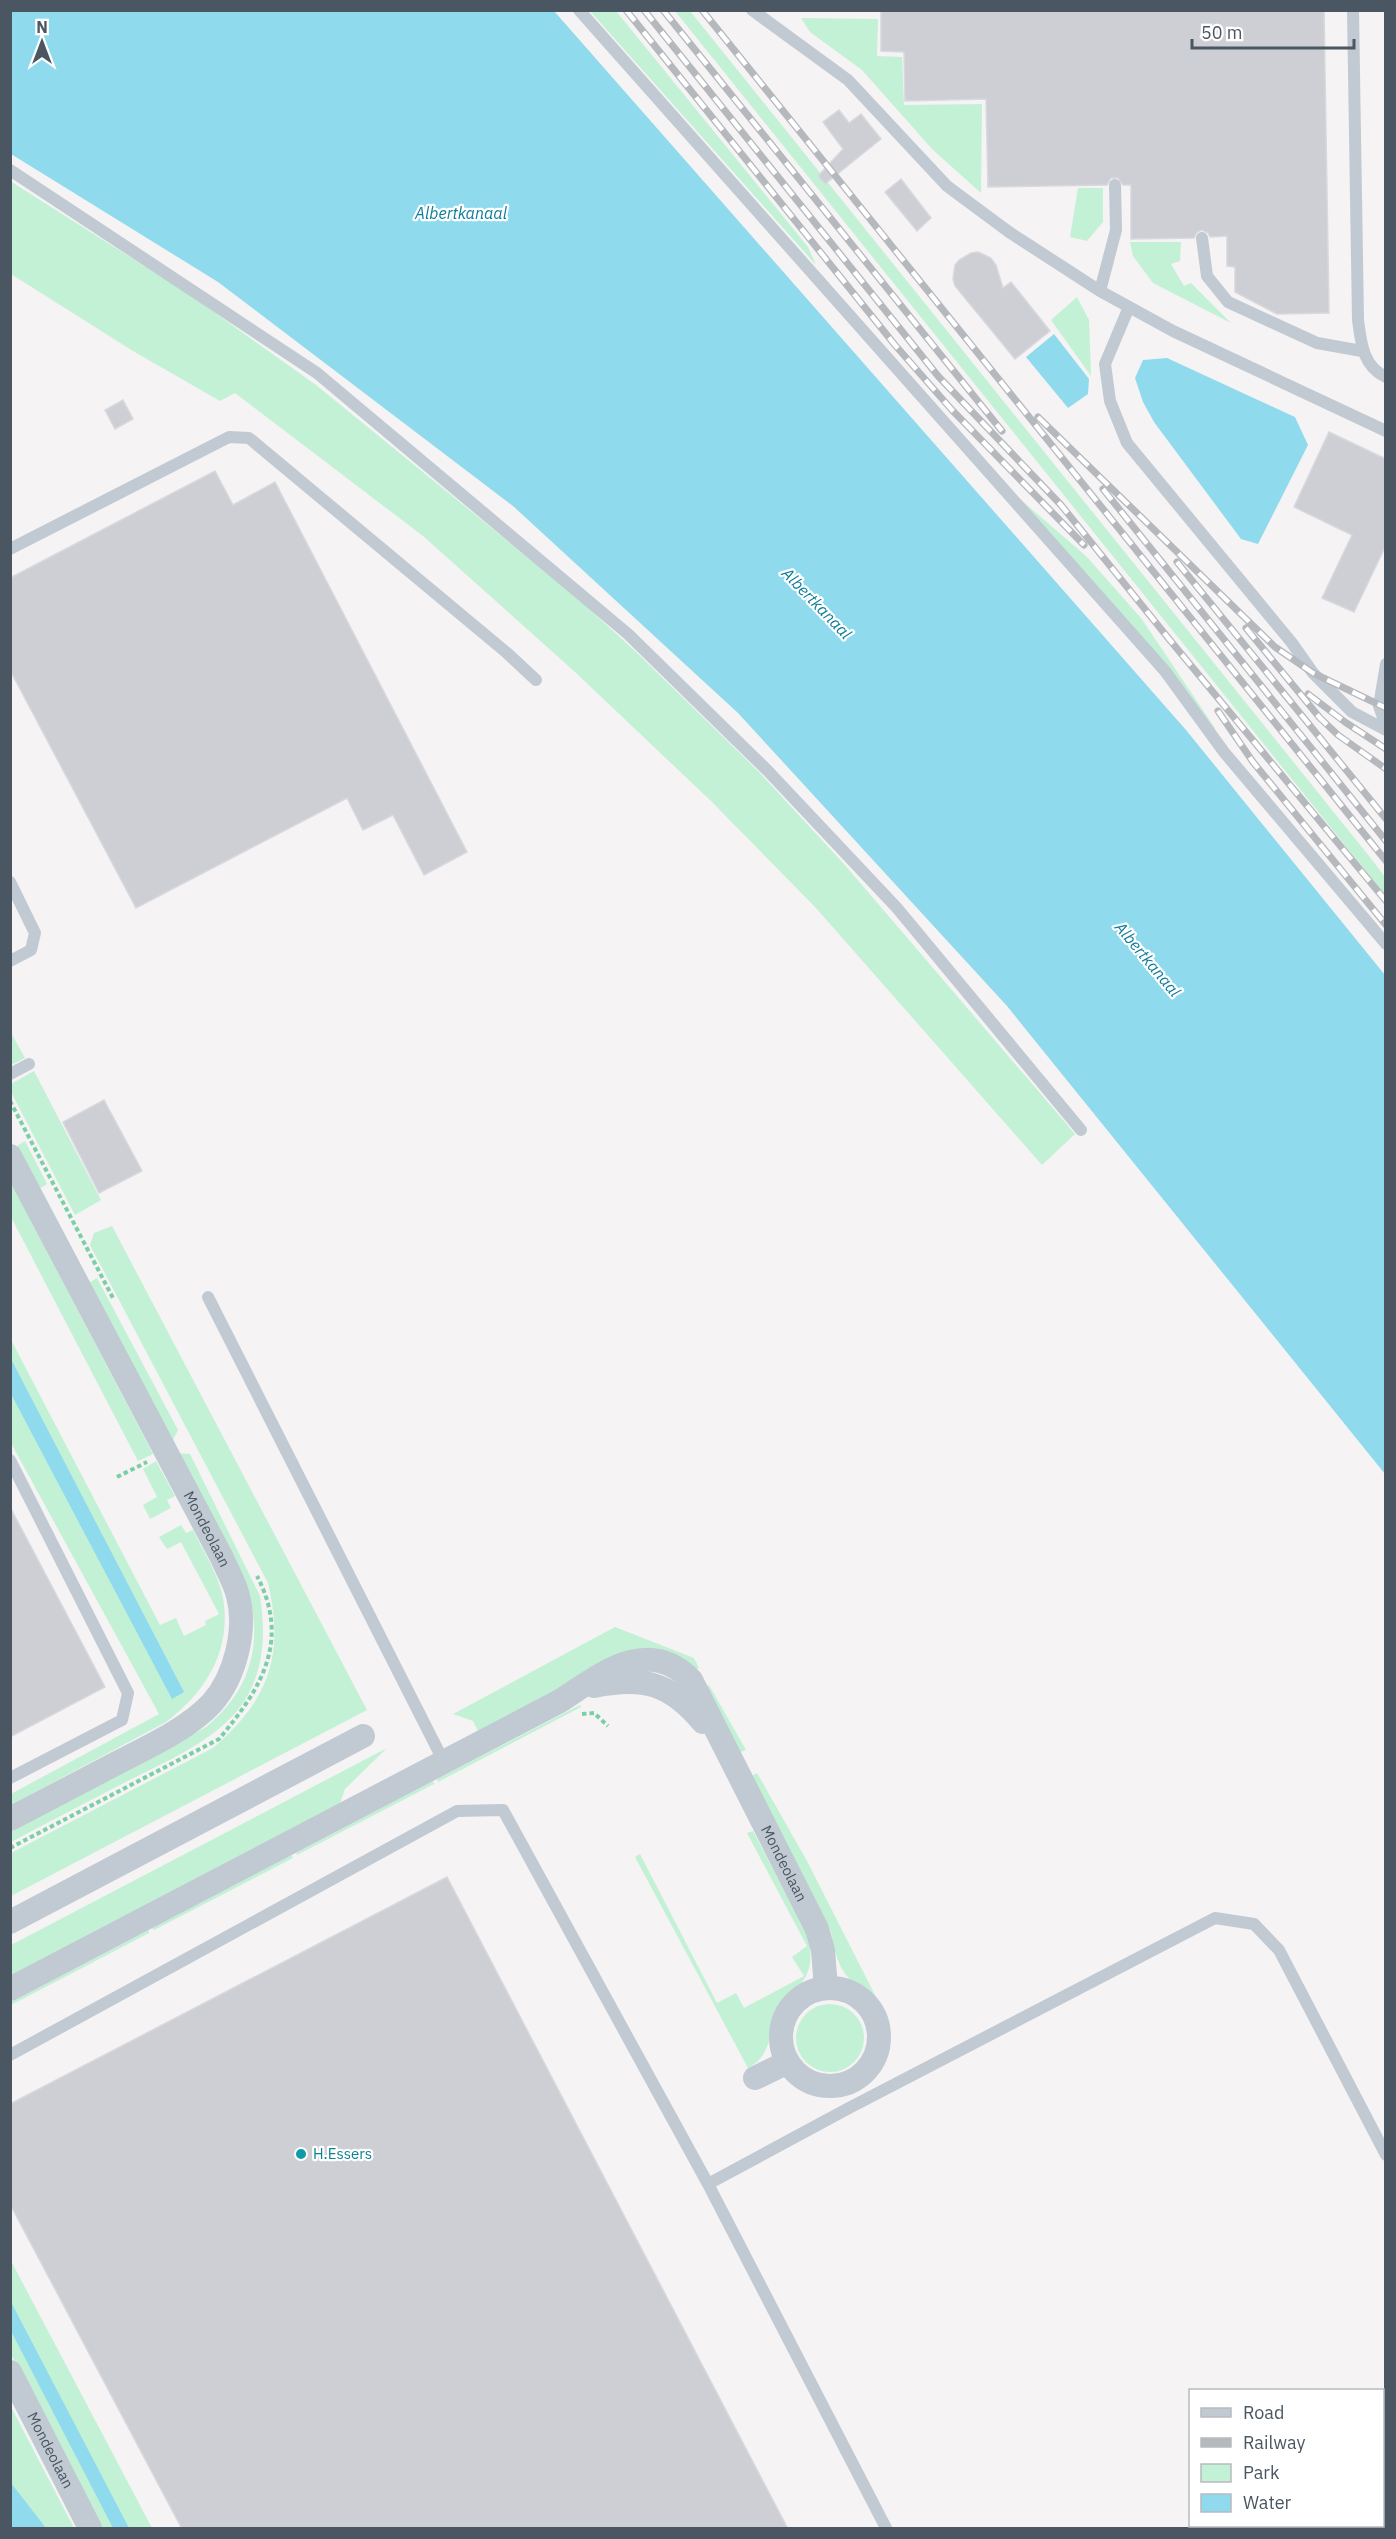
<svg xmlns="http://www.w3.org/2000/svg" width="1396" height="2539" font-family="'IBM Plex Sans',sans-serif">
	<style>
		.green { fill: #c3f1d5 }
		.water { fill: #90daee }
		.building { fill: #cdcfd5; stroke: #d7d9de; stroke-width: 1.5 }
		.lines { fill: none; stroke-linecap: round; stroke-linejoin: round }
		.path { stroke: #7ad0a6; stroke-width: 4; stroke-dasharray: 4.5 3; stroke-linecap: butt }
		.lane { stroke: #c1cad2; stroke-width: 12 }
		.street { stroke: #c1cad2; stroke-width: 24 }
		.rail-casing { stroke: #b5b8bd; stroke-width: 7 }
		.rail { stroke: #fff; stroke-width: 4.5; stroke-dasharray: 14; stroke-linecap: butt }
		.culture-dot { fill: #0f9aa8; stroke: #fff; stroke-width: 2 }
		.labels { text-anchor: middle; stroke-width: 4.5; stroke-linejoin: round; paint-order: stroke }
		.street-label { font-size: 15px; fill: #4a5661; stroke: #fff }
		.culture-label { font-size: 15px; fill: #0d838f; stroke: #fff; text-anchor: start }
		.water-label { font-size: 16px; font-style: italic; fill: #0c7c9b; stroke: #fff }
	</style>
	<rect width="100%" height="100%" fill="#f5f3f3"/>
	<path class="green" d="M590,11H616L808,247L816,265Z
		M675,11H690L1373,861L1385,877V895Z
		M801,18L878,19L877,56L902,57L904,105L982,104L981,193L933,150L862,70L810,32Z
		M10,181L190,295L316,385L575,596L636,652L759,772L844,864L1075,1134L1042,1165L816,908L712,802L575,672L423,536L235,393L220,401L133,351L11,274Z
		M1078,188H1103V222L1087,241L1070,237Z
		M1130,242H1181L1180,261L1171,264L1184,286L1191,283L1231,323L1153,283L1133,256Z
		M1077,297L1089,320L1091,376L1051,320Z
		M1020,499L1086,556L1141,618L1217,731Z
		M10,1031L25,1058L11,1065H10Z
		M34,1071L101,1200L75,1215L11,1092V1084Z
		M25,1141L47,1184L39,1189L17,1146Z
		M11,1183L153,1454L138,1461L11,1217Z
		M112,1226L367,1710L11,1896V1853L213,1748C269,1700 285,1655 268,1583L90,1245L94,1233Z
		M97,1278L178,1430L172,1442L89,1283Z
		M10,1338L160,1625L176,1618L184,1636L206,1625L205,1621L219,1614L181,1542L167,1549L159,1537L181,1525L186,1533L193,1530C203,1551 219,1575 223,1598C232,1650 206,1692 166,1722L11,1805V1794L159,1714L11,1443Z
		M177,1453L190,1454L260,1596C265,1630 265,1662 249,1693C224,1740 163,1762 120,1785C83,1804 47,1823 11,1842V1832L206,1727C249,1692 262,1648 250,1595Z
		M156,1461L175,1496L167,1500L171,1508L150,1519L143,1505L157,1497L143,1469Z
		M615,1627L694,1658L699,1668L692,1671L680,1659L478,1731L473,1721L453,1714Z
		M709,1685L746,1750L738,1753L703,1688Z
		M580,1705L581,1707L438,1782L437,1779Z
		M387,1748L345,1789L340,1803L11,1975V1945Z
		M757,1773L807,1861L878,2001C844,1977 839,1974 831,1932L750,1777Z
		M433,1781L434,1784L297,1855L296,1853Z
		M753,1831L808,1936C810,1947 812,1956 809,1968C805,1984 792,1992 783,2005C767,2026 775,2054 748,2068L635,1857L640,1854L717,2003L736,1993L744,2008L804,1976L792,1957L807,1946L747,1833Z
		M291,1855L293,1858L154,1930L152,1928Z
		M149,1930V1933L11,2005V2002Z
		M796 2038a34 34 0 1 1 68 0a34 34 0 1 1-68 0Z
		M10,2259L152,2528H101L11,2354Z
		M11,2407L74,2528H11Z"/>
	<path class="water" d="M10,11H554L1186,730L1385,975V1474L1007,1006L738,713L513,506L218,282L11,154Z
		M1054,334L1089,379L1088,394L1068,408L1026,357Z
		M1167,358L1295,417L1308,445L1258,544L1241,539L1154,422L1143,402L1135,378L1143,360Z
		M11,1359L184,1692L172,1699L11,1394Z
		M11,2302L129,2528H113L11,2331Z
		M10,2483H11L46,2528H11Z"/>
	<path class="building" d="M881,10H1324L1329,313L1277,314L1235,292V267L1227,266V236L1210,237L1208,233L1202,230L1197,232L1194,238L1131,239V185H1123L1118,178H1111L1107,185L988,187L986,99L905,101L904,52L881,51Z
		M839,110L849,123L861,114L881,139L825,184L818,176L843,149L823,122Z
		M901,179L931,218L917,231L885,192Z
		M978,252L991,258L996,265L1003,288L1011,282L1050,331L1015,359L955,286L953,279L955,265L959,260L971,253Z
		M123,400L133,419L115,429L105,410Z
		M1329,432L1386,459V545L1354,612L1322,598L1352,535L1294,507Z
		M215,471L233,505L275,482L467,852L424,875L393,815L363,830L347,798L136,908L10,670V578Z
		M104,1100L142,1171L99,1193L63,1122Z
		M10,1507L105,1687L10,1737Z
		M447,1877L788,2529H182L10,2204V2104Z"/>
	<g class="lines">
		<path class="path" d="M10,1101L114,1300
			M117,1477L147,1462
			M582,1714L594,1713L608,1726
			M10,1848L219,1739C261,1689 291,1641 257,1576"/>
		<path class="lane" d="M579,10L1165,671L1224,752L1386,944
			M752,10L848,80L947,186L1009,232L1100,291L1173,331L1386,431
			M1353,10L1358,320C1361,343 1363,367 1386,377
			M10,170L317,373L628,634L768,771L897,908L1081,1130
			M1202,238L1207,276L1228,302L1317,343L1362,351
			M1100,291L1116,230L1115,185
			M1129,307L1105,364L1110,401L1127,443L1292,643L1313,673L1352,712L1386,730
			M10,549L229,437L249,438L507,653L536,680
			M1386,664L1379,706L1386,726
			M10,882L35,933L31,950L10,961
			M10,1074L29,1064
			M208,1297L444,1762
			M10,1460L128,1693L122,1720L10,1778
			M10,2055L457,1811L503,1810L708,2184L886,2528
			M708,2184L849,2108L1215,1918L1254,1924L1279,1950L1386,2155"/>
		<g class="street">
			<path id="s1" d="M10,1156L222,1558C227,1570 235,1583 238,1596C247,1630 235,1677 212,1703C188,1729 146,1748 115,1764C80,1782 45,1801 10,1819"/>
			<path d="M594,1686C644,1676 670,1683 703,1722"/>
			<path d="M10,1922L363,1736"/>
			<circle cx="830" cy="2037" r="49"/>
			<path id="s2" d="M10,1989L560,1701C600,1675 648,1635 691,1680L817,1929L823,1950L826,1988"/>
			<path d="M755,2078L788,2062"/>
			<path id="s3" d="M10,2372L90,2528"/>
		</g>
		<g class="rail-casing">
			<path id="rail" d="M626,10L895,345L952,410L1084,545
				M644,10L938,376L1061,505L1169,639L1386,901
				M663,10L1002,431
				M702,10L1386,861
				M1038,417L1275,647L1313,673L1386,708
				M1103,489L1386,841
				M1177,562L1386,819
				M1246,628L1320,718L1338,735L1386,769
				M1308,694L1345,722L1386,749
				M1218,711L1253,762L1386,925"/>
		</g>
		<use href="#rail" class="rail"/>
	</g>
	<circle class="culture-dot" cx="301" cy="2154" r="6"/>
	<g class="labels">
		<g class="street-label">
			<text dy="5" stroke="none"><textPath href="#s1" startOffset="422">Mondeolaan</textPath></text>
			<text dy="5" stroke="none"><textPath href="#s2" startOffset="974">Mondeolaan</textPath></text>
			<text dy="5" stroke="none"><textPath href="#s3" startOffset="88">Mondeolaan</textPath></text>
		</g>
		<g class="culture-label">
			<text x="313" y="2159">H.Essers</text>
		</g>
		<g class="water-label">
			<text x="461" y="219">Albertkanaal</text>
			<text transform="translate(817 603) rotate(46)" y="6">Albertkanaal</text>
			<text transform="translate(1148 959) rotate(50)" y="6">Albertkanaal</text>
		</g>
	</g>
	<rect width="1396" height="2539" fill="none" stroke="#4a5661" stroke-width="24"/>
	<rect x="1189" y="2389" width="195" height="138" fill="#ffffff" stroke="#b7bbc0" stroke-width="1.5"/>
	<rect x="1201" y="2408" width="30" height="9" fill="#c1cad2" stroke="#b7bbc0" stroke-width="1.5"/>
	<text x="1243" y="2419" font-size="18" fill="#4a5661">Road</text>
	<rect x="1201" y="2438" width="30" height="9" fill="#b5b8bd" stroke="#b7bbc0" stroke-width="1.5"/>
	<text x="1243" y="2449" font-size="18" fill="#4a5661">Railway</text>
	<rect x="1201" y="2464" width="30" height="18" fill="#c3f1d5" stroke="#b7bbc0" stroke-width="1.5"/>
	<text x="1243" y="2479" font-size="18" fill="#4a5661">Park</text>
	<rect x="1201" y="2494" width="30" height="18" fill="#90daee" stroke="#b7bbc0" stroke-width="1.5"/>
	<text x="1243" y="2509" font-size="18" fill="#4a5661">Water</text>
	<g transform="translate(42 42)" stroke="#ffffff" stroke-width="4.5" paint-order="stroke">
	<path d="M0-4.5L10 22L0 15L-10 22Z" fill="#4a5661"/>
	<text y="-9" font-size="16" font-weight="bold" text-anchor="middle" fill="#4a5661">N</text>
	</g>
	<path d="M1192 39v9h162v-9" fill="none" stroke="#4a5661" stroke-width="3"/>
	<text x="1201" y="39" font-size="18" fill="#4a5661" stroke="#ffffff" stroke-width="4.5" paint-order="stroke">50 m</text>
</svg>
